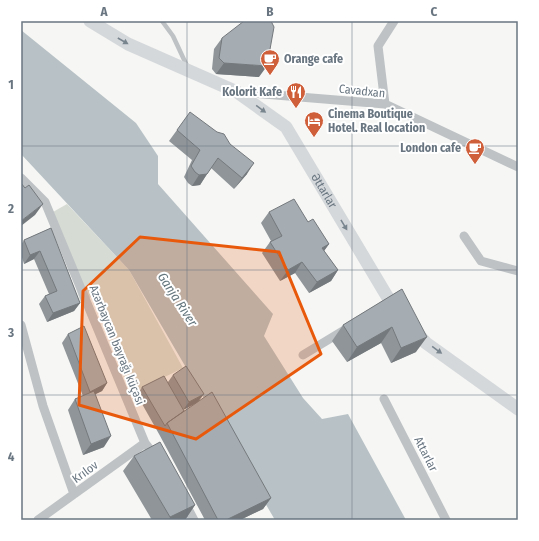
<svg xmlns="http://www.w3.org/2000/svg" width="539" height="541" viewBox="0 0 539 541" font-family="'Fira Sans Condensed',sans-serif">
<rect width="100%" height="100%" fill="#f6f6f4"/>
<path fill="#d6dbd3" d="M67,204L129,270L183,368L130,394L94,295L81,304L53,212Z"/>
<path fill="#b8c2c6" d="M21,30L136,123L158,156V184L273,314L264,336L303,398L322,419L348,414L406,520H275L129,270L21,154Z"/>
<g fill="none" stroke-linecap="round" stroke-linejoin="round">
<path stroke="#bec2c5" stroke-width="4.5" d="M162,21L173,36L187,66"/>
<path stroke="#bec2c5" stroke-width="9" d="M239,92L385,104L518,167
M385,104L378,46L394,21
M21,178L45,202L145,443L156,457
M464,236L481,261L518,271
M21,325L43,406L74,494
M303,355L346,329
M384,399L446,520
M185,503L194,520
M38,520L145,443"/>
<g stroke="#d5d8db" stroke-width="13">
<path id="s1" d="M90,21L128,44L237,92L286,127L397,313"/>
<path d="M412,328L426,343L518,409"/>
</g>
</g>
<path fill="#8f9599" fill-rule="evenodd" d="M222,38L259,77L216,74L212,69L214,49Z
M177,130L247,174L234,189L211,168L200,185L192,186L188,183L184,177L192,160L169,141Z
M269,212L308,222L329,244L324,251L338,270L331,281L309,293L295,273L280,281L262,253L270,242L271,241L261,223Z
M51,228L80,303L74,311L47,322L39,304L45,296L49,294L34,259L24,264L21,254V245L24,240Z
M402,289L416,352L391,363L381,343L347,362L332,341L343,325Z
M68,334L107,383L102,391L95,394L104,447L83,455L68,410L75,399L83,396L62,343Z
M173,375L198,402L271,498L263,509L240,520H205L159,434L137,395L142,387L168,382ZM197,403L184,411L183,410Z
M134,456L195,505L185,520H152L123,471Z"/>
<path fill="#74797d" d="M224,63L267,66L259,77L216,74Z
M254,163L247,174L234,189L242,178Z
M207,174L200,185L192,186L199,175Z
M43,204L35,215L21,226V221Z
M329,244L321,255L322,248Z
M40,251L34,259L24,264L30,255Z
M302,262L295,273L280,281L288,270Z
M338,270L331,281L309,293L317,282Z
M80,303L74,311L47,322L53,313Z
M392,327L381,343L347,362L357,347Z
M427,337L416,352L391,363L401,348Z
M107,383L102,391L84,400L90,392Z
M204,394L198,402L183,410L189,402Z
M111,436L104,447L83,455L91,444Z
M271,498L263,509L240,520H226Z
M195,505L185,520H169L170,517Z"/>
<path fill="#a6adb2" stroke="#74797d" d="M244,21H271L274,27L267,66L224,63L219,58L222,38Z
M190,112L217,132L224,134L230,144L254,163L242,178L218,158L207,174L199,175L195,172L191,166L200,150L177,130Z
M21,183L25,188L29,185L43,204L21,221Z
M294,199L308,222L313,219L329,244L322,248L338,270L317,282L302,262L288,270L270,242L282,236L269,212Z
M51,228L80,303L53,313L45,296L57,291L40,251L30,255L24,240Z
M402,289L427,337L401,348L392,327L357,347L343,325Z
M84,326L107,383L90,392L68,334Z
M186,366L204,394L189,402L173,375Z
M164,376L184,411L167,423L165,426L142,387Z
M94,391L111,436L91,444L75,399Z
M212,392L271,498L226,520H218L167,423Z
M160,442L195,505L170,517L134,456Z"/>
<defs><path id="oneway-solid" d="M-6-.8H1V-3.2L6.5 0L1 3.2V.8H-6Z"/></defs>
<g fill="#79858e">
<use href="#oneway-solid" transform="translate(123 41) rotate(30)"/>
<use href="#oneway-solid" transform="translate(261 109) rotate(36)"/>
<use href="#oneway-solid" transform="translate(344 225) rotate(59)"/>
<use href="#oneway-solid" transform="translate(437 350) rotate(36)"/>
</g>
<path fill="#e8590c" fill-opacity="0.2" stroke="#e8590c" stroke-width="3" stroke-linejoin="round" d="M140,237L279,252L321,354L196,439L79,405L83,291Z"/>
<path fill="none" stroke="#697681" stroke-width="1" stroke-opacity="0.55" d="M187,21V520M352,21V520M21,146H518M21,270H518M21,395H518"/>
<defs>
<g id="cafe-pin" transform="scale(1)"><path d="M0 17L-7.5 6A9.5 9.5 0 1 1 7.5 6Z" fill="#cf5f3b" stroke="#fff"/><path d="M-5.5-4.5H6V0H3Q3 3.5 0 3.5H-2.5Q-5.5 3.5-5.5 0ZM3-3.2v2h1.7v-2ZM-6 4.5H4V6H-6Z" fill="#fff"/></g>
<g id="restaurant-pin" transform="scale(1)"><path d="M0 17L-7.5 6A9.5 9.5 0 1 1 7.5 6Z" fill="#cf5f3b" stroke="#fff"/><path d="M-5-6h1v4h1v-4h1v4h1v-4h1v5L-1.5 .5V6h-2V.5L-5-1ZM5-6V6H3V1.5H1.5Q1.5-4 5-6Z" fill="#fff"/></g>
<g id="hotel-pin" transform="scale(1)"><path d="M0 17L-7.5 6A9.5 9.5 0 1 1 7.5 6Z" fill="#cf5f3b" stroke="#fff"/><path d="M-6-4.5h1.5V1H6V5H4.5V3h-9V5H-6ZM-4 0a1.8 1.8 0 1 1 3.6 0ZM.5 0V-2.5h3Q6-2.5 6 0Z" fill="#fff"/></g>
</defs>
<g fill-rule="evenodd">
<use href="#cafe-pin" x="270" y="59"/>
<use href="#restaurant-pin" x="296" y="92"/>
<use href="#hotel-pin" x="314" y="121"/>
<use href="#cafe-pin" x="475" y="148"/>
</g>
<g text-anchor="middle" stroke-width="4" stroke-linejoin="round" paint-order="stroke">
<g font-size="12" font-weight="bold" fill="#697681" stroke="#fff" text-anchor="start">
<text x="284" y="63">Orange cafe</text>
<text x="282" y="96" text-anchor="end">Kolorit Kafe</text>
<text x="328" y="118">Cinema Boutique<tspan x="328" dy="14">Hotel. Real location</tspan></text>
<text x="461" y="152" text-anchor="end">London cafe</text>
</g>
<g font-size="12" fill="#697681" stroke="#fff">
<text transform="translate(362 91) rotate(6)" y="4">Cavadxan</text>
<text dy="4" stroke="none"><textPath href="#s1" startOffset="298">Əttarlar</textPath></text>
<text transform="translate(117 345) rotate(68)" y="4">Azərbaycan bayrağı küçəsi</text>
<text transform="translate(426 454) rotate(63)" y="4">Attarlar</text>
<text transform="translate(85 472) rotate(-36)" y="4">Krılov</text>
</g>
<g font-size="13" font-style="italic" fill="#65777e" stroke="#fff">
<text transform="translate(178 299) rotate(57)" y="5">Ganja River</text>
</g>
</g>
<rect width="539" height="541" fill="none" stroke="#ffffff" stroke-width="44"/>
<rect x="22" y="22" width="495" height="497" fill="none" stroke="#697681" stroke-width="1.5"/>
<g font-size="13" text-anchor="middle" font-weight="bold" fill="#697681">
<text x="104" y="16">A</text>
<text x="270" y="16">B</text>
<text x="434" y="16">C</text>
<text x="11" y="89">1</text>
<text x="11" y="213">2</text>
<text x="11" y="337">3</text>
<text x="11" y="461">4</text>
</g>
</svg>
